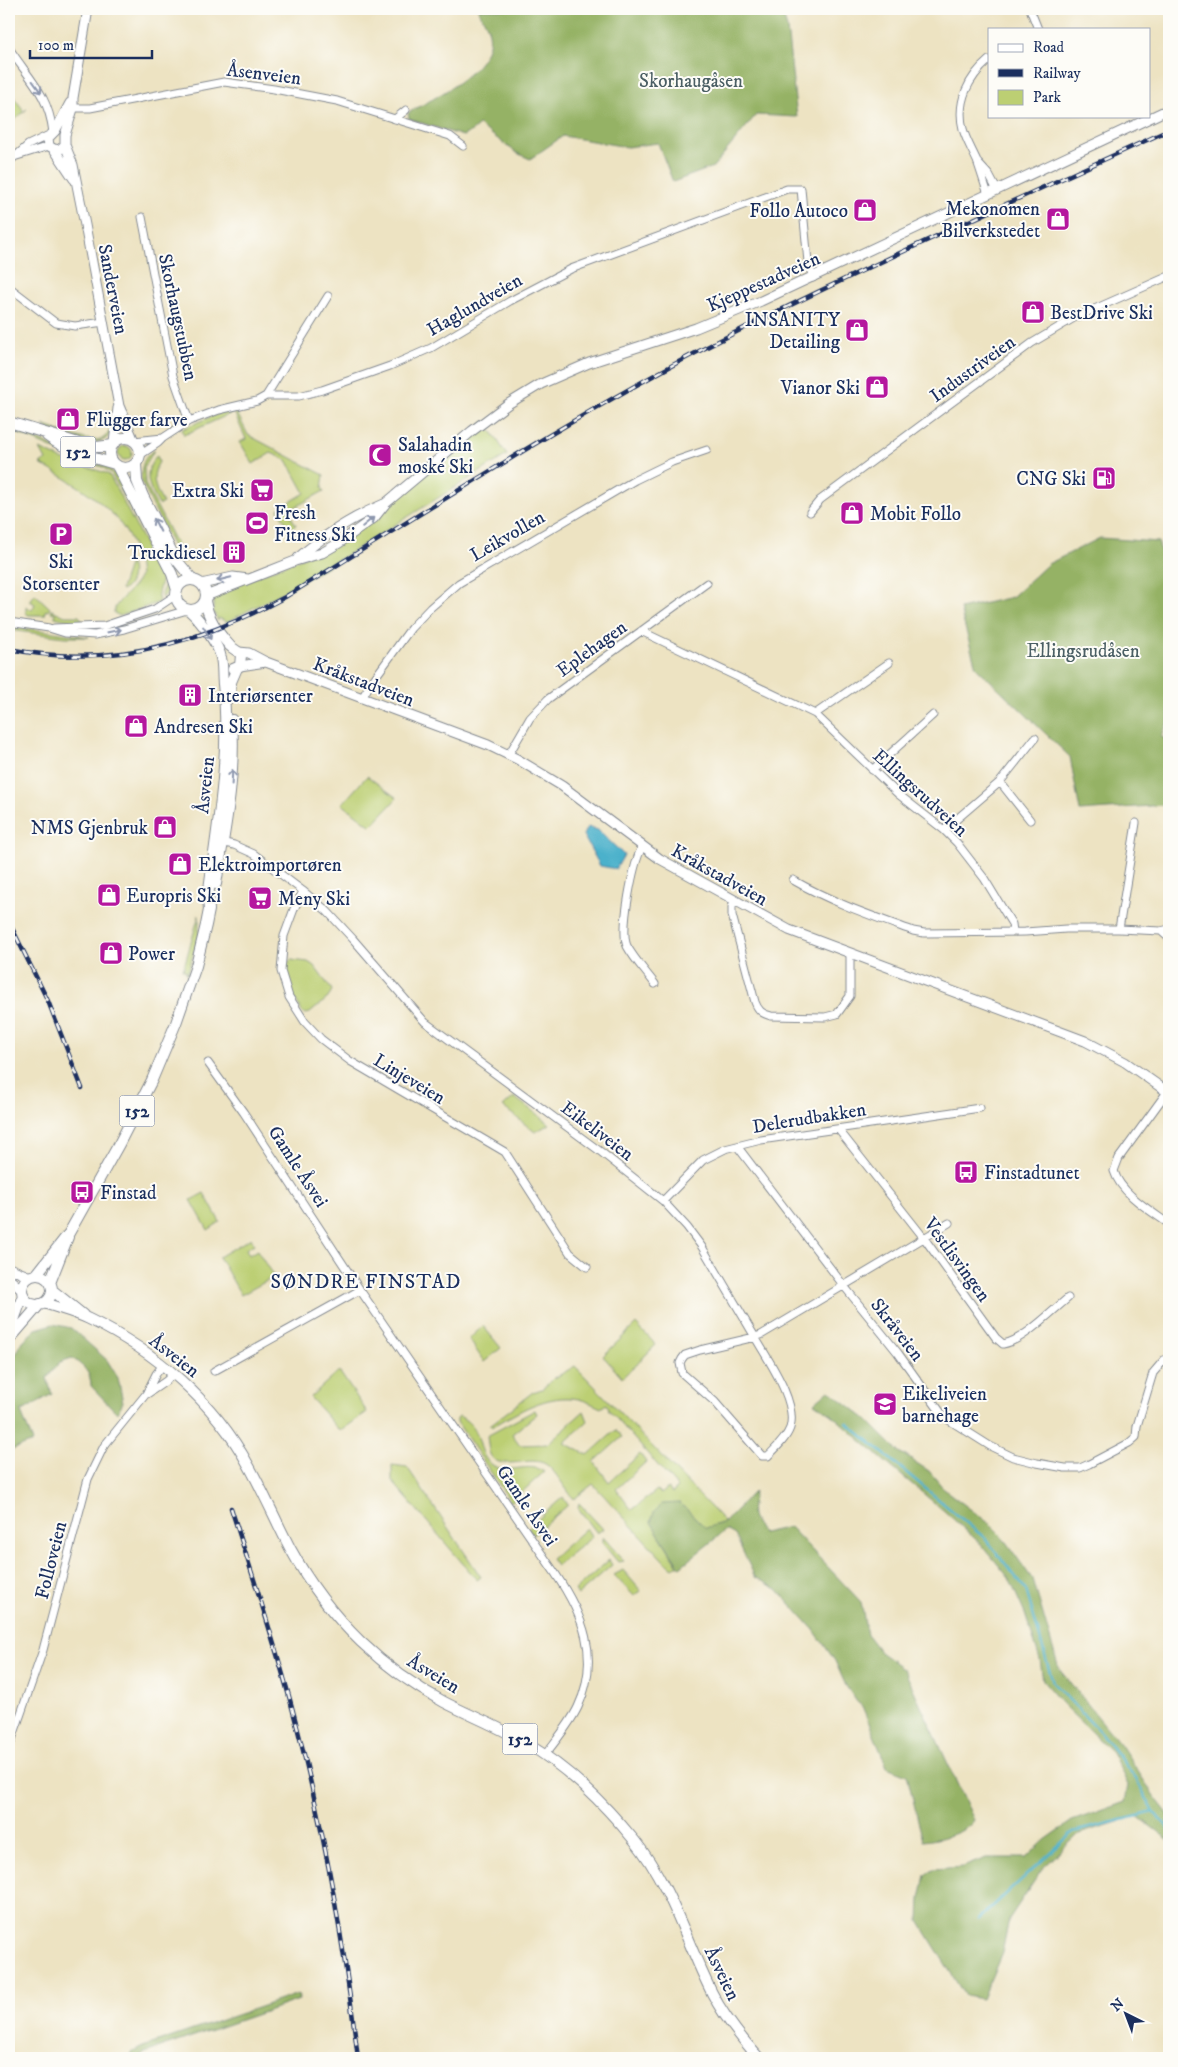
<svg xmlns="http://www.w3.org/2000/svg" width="1178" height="2067" viewBox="0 0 1178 2067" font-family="'IM FELL DW Pica',serif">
<rect width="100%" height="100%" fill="#fdfcf7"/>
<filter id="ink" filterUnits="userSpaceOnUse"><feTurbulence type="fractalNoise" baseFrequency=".02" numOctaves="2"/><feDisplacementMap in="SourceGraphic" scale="10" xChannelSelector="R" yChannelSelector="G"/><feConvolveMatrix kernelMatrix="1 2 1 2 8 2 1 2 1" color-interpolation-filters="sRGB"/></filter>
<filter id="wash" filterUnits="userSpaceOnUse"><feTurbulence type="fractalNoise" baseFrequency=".0096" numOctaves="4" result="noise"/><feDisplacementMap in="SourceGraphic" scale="20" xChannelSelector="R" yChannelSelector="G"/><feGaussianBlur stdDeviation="1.12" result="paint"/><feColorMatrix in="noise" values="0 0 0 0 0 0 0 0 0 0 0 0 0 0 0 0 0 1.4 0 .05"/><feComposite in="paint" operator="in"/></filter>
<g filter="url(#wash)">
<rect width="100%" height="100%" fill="#ede3c2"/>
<path fill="#bccf73" stroke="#6c7f68" d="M9,91L22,108L23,112L27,109L9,125Z
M234,407L248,435L324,475L322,488L324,491L288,511L296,525L289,529L278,509L305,493L287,460L271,453L253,464L240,442L246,439L234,412L184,435L182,429Z
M485,421L507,455L353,551L296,585L227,622L219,618L218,621L213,611L214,593L339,543Z
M43,425C56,429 89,444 102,439C107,437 108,431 112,428C106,456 66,435 48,429Z
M17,430L67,453L108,467L119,478L167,573L164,572L111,473L102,467L72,457L17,433Z
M118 453a7 7 0 1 1 14 0a7 7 0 1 1-14 0Z
M40,449L61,459L106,473L110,476L161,575C163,585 155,592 159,601L157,603L120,616L114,613C113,603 134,590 140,576C136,517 85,489 40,464L46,460Z
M154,450L144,468L145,484L185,561L183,563L177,555L142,483C140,470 142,458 154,450Z
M157,455L159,462C150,477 155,489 163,503L159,505C149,486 141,475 157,455Z
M130,562C133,573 133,584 122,591L121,589Z
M168,577L170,589L162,599L161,594Z
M35,594L50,608L49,611L46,610L45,615H28L26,613V606L32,610L35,604L30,601Z
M52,610L65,616H79L83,622L82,624L55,617V613L51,612Z
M9,626L89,637H65L9,630Z
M367,776L397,798L371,826L342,804Z
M199,915V935L187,975L186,971L183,970Z
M291,960L308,962L314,966L332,990L328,998L310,1013L306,1014L302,1012L290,989L284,964Z
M514,1097L550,1124L535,1132L503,1107Z
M204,1193L220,1222L208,1230L191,1200Z
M251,1238L254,1244L246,1249L249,1255L257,1250L274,1277L241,1295L219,1257Z
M636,1324L656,1345L622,1378L603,1356Z
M483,1326L501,1348L484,1362L469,1339Z
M575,1366L725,1522L706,1528L680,1503L651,1522L678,1565L673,1568L664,1561L593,1484L574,1499C566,1490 556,1472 547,1465C531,1453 497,1475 489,1452C488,1447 488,1441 487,1436L535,1410L537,1414L512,1434L520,1445L547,1444L584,1411L588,1421L564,1443L588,1455L616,1430L622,1437L594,1462L609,1482L640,1454L646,1462L616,1489L632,1510L657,1490L661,1494L668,1488L672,1493L678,1488L608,1409L609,1408L606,1404L601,1408C594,1405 587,1401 579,1399C547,1393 518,1412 492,1427L490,1425L533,1392L542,1389L553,1379Z
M339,1371L367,1412L342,1430L337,1428L310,1397Z
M459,1416C486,1430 475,1452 491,1464C508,1477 528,1460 544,1472L511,1502L457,1422V1418Z
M392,1465L407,1467L481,1577L477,1580L392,1481Z
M563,1497L568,1505L533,1535L528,1528Z
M579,1503L603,1529L597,1533L578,1508Z
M586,1528L592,1537L556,1566L551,1559Z
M603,1537L624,1561L618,1562L603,1544Z
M609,1560L612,1565L578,1595L575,1590Z
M623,1570L641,1591L634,1596L614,1575Z"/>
<path fill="#95b265" stroke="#587062" d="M478,9H781L787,28L797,117L756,115L713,167L673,182L658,143L627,147L563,136L530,159L517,153L479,125L472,131L463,136L409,119L408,113C432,99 496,69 489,33C488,25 481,16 478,9Z
M1100,538L1158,542L1169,573V720L1161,737L1169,739V802L1164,805L1080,811L1070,757L976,667L960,609L1012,597L1048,564Z
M53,1324L71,1328L107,1360L118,1378L123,1402L117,1413L91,1386C91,1372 83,1366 72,1358L60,1362L47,1378L52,1394L21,1412L33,1442L9,1451V1367L23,1341L36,1329Z
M829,1390L866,1419L898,1451L929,1471L945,1490L990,1524L1006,1542L1033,1580L1059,1669L1121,1745L1154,1796L1169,1815V1840L1137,1816L1079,1834L1043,1868L1009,1919L1002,1953L982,1999L965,1996L919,1921L920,1898L925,1875L933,1869L963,1867L986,1858H1026L1045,1840L1072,1821L1125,1802L1128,1785L1112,1752L1063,1705L1043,1681L1040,1660L1025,1614L1009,1578L982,1545L943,1510L883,1460L831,1414L814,1403Z
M754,1491C751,1510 748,1518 763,1533L790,1527L861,1602L867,1635L880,1652L904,1669L974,1820C967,1833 937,1840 923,1841L907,1775L887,1767L862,1706L857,1702L846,1686L835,1661L814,1630L777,1589L755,1577L735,1535L726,1530L680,1567L651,1522L654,1512L662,1504L680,1503L706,1528L725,1522Z
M298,1994L300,1997L299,2000L145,2053L137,2058H131L130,2056L133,2052L143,2047Z"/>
<path fill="#4cb1cb" stroke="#347094" d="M587,827L598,830L624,855L616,869L600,866L583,835Z"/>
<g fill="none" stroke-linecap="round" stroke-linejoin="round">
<path stroke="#4cb1cb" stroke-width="2.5" d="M847,1423L986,1539L1026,1590L1053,1683L1100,1732L1136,1779L1154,1812L1169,1830
M979,1919L1073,1832L1154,1812"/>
</g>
</g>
<g filter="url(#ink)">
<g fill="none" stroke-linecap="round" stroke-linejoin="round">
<g stroke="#848990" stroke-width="9">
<path id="street" d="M1030,9L1038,29
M9,48C29,79 48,93 53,132
M69,108H90L224,82L274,89L337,101L450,136L463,146
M395,119L406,110
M17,156L49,146
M9,162L28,145L49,135
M978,163L989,175L997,190
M988,194C984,183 981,172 977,161C972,150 966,140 963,129C956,101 969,77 989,60
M142,217L173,376L189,421
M9,287L56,323L75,326L104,322
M266,396L328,296
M134,441L163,438
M140,455L158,443L163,438L189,421L219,410L257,401L266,396H299L322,390L390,366L431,348L510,301L571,269L787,189H801L808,262L813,278
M810,512L820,500L1032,343L1074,318L1169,276
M9,622L49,628L65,633L95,635L124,629L187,610
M54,628L104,626L155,609L176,595
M641,631L815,714L898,794L944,830L957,843L984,878L1012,924L1013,932
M362,698L371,683L411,628L430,608L459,583L635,480L672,462L707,450
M815,714L889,663
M509,754L530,718L548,699L707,583
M872,770L933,715
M1000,782L1030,820
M944,830L1000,782L1035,738
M220,842L234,845L254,854L303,891L327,911L353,939L425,1022L601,1152L663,1201L687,1227L702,1247L755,1337L761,1335L949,1223
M642,847C633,864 620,929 627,946C634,959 646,972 655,984
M793,880C831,902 872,916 913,931L924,933L1025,932L1066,929H1119L1161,931L1169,929
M303,891L294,909L284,936L281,971L289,997L305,1022L321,1039L350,1061L505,1152L570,1253L587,1267
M735,901L732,907V915L755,1002C758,1010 762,1014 771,1016L825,1017L837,1014L850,996V955
M1119,929L1136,823
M1161,931L1169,938
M208,1063L244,1113L360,1290L555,1573C583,1615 601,1657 578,1707C570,1724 556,1740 545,1755
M1167,1092L1119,1158L1114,1171C1121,1194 1151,1211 1169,1224
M838,1129L924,1238L996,1338L1003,1344C1023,1341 1052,1311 1068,1298
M737,1146L844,1286L898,1353L944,1417L990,1446L1013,1457L1037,1463L1065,1468H1080L1089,1464L1129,1443L1136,1437L1137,1426L1153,1373L1164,1360
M663,1201L703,1160L725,1149L761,1140L980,1108
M755,1337C768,1360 798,1402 790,1428C786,1439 776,1448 768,1456H762L715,1402L682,1373L680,1363L682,1359L685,1355L700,1350Z
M214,1371L360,1290
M147,1394L166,1381L173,1374
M9,1748L43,1650L88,1479L104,1446L146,1394L156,1374L163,1365"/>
</g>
<g stroke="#848990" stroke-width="11">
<path id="secondary" d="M88,9L73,98V109L65,135V145L73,165L85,225L119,406L134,441
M65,145L59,150L54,149L49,146L48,138L55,131L70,103
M54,149L74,179
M114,443L118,408
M298,558C323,536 353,517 384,504
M201,584L233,577L248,579
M206,596L295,561L322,553L339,543L374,518L386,503L472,431L508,404L541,384L589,363L696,328L761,301L1169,109
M239,652L249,653L266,662L488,745L517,759L562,786L660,859L789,930L1085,1041L1125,1062L1169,1093
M240,666L266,662
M9,1268L30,1277
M9,1279L22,1290"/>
</g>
<g stroke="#848990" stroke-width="12">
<path id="primary" d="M9,422L85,445L97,447L113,445
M47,436C67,451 91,457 115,464
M110 453a15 15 0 1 1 30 0a15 15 0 1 1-30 0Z
M136,463L137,481L143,496L175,558L193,580
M117,466L172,574L177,590
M176 595a15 15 0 1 1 30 0a15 15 0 1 1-30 0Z
M205,601C208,618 218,633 230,646C234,650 238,650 241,655L240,666L233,669
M230,698L231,682L237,668
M216,884C225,828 236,777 232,720
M36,1275L69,1233L119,1144L152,1080L176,1023L196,966L206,925L209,910L208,897C217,827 231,755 223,684C222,676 223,666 221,658C219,645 200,620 190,611
M22 1290a15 15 0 1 1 30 0a15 15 0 1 1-30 0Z
M50,1283L68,1237
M52,1290L83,1315
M44,1303C58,1308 75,1312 89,1319C155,1351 214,1401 249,1466C264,1493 276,1521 290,1548C309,1583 333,1615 361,1642C386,1666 414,1686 444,1702C471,1716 500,1727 526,1743C569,1769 602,1801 634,1840C671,1885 686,1942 712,1993C724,2017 741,2038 759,2058
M9,1334L23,1295
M9,1340L40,1304"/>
</g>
<use href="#street" stroke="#fff" stroke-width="7"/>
<use href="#secondary" stroke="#fff" stroke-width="9"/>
<use href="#primary" stroke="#fff" stroke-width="10"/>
<g stroke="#1b2f5e" stroke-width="4.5">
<path id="rail" d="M9,649C107,669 199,644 285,597C424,513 561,423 705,348C857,270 1014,201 1169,130
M9,922L48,1001L82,1088
M231,1508C253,1577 276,1645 294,1715C324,1828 344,1943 358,2058"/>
</g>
<use href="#rail" stroke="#fdfcf7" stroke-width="2.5" stroke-dasharray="8" stroke-linecap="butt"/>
</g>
<defs><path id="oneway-shaft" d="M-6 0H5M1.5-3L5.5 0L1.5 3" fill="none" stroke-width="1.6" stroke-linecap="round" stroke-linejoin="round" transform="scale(1.25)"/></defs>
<g stroke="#8d97ae">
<use href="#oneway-shaft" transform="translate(37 87) rotate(54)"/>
<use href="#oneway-shaft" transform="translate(368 522) rotate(-39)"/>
<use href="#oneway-shaft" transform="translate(157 525) rotate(-117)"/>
<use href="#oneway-shaft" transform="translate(224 579) rotate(167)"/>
<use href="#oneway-shaft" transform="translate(114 631) rotate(-12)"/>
<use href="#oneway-shaft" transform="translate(207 633) rotate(59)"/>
<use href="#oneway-shaft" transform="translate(232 777) rotate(-87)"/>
</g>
</g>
<defs>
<g id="shop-square" transform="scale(1.25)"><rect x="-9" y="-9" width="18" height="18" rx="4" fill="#b5179e" stroke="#fdfcf7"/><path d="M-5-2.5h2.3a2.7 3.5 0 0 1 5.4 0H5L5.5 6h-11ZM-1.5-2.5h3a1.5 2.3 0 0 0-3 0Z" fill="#fff"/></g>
<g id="mosque-square" transform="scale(1.25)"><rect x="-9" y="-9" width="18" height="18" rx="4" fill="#b5179e" stroke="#fdfcf7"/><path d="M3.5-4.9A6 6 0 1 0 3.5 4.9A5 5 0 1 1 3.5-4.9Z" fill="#fff"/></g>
<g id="fuel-square" transform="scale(1.25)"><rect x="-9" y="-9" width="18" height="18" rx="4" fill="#b5179e" stroke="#fdfcf7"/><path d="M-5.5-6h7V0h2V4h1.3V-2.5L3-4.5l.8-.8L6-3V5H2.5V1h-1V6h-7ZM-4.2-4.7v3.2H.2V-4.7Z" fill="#fff"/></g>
<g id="supermarket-square" transform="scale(1.25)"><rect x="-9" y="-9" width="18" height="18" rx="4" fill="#b5179e" stroke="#fdfcf7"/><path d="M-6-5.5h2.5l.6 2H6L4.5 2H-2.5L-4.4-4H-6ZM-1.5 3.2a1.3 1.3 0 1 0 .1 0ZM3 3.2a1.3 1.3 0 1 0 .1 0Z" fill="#fff"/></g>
<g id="stadium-square" transform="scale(1.25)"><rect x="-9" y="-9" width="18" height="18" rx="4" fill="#b5179e" stroke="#fdfcf7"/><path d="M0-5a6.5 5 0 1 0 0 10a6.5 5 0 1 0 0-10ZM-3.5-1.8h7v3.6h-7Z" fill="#fff"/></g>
<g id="parking-square" transform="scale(1.25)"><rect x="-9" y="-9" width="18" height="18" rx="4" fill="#b5179e" stroke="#fdfcf7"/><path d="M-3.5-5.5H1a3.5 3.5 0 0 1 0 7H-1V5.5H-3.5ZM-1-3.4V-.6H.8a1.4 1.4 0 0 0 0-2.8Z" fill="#fff"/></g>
<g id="building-square" transform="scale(1.25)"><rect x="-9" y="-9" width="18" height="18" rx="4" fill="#b5179e" stroke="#fdfcf7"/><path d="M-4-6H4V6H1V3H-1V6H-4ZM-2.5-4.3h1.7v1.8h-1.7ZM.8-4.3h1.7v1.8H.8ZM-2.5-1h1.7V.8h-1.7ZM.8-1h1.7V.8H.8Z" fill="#fff"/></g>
<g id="bus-square" transform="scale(1.25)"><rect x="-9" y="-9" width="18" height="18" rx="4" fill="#b5179e" stroke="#fdfcf7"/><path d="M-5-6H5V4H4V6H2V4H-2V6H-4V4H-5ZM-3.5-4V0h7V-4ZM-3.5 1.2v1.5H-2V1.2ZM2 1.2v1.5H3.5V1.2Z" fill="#fff"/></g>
<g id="school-square" transform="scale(1.25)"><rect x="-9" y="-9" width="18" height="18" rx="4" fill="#b5179e" stroke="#fdfcf7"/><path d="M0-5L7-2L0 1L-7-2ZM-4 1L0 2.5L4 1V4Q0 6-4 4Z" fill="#fff"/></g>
</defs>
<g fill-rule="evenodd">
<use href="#shop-square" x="865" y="210"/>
<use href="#shop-square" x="1058" y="219"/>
<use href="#shop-square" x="1033" y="312"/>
<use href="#shop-square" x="857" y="330"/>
<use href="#shop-square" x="877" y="387"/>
<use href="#shop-square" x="68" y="419"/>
<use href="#mosque-square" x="380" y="455"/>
<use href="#fuel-square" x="1104" y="478"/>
<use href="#supermarket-square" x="262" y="490"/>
<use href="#shop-square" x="852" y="513"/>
<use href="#stadium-square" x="257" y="523"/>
<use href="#parking-square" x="61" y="534"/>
<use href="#building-square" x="234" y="552"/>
<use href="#building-square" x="190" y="695"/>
<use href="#shop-square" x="136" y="726"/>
<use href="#shop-square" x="165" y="827"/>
<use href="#shop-square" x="180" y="864"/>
<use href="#shop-square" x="109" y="895"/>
<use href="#supermarket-square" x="260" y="898"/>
<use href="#shop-square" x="111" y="953"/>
<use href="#bus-square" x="966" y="1172"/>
<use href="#bus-square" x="82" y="1192"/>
<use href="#school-square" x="885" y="1404"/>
</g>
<g text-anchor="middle" stroke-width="4" stroke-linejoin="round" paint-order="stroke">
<g fill="#fdfcf7" stroke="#5f6c8c" stroke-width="1">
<rect x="60.5" y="436.5" width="35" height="31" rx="4"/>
<rect x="119.5" y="1095.5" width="35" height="31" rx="4"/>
<rect x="502.5" y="1723.5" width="35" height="31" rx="4"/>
</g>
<g font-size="18" font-weight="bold" fill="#1b2f5e">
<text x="78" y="458">152</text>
<text x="137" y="1117">152</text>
<text x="520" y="1745">152</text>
</g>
<g font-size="19" fill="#1b2f5e" stroke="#fdfcf7">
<text transform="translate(264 73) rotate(7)" y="7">Åsenveien</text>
<text transform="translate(763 281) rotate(-24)" y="7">Kjeppestadveien</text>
<text transform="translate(114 289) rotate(79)" y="7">Sanderveien</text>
<text transform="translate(474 304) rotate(-30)" y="7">Haglundveien</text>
<text transform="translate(179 317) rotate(78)" y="7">Skorhaugstubben</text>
<text transform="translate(972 368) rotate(-36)" y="7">Industriveien</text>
<text transform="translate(507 535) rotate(-30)" y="7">Leikvollen</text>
<text transform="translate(591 648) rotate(-36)" y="7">Eplehagen</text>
<text transform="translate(364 681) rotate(21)" y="7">Kråkstadveien</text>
<text transform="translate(204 785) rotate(-84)" y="7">Åsveien</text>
<text transform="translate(921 792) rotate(42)" y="7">Ellingsrudveien</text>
<text transform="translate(720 874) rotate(29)" y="7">Kråkstadveien</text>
<text transform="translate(410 1078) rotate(31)" y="7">Linjeveien</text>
<text transform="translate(809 1117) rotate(-9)" y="7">Delerudbakken</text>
<text transform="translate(598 1130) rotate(37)" y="7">Eikeliveien</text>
<text transform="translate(299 1166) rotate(57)" y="7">Gamle Åsvei</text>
<text transform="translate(958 1259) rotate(54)" y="7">Vestlisvingen</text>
<text transform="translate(898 1329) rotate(52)" y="7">Skråveien</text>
<text transform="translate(175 1355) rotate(38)" y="7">Åsveien</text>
<text transform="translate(528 1505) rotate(56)" y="7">Gamle Åsvei</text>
<text transform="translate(50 1560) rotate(-76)" y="7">Folloveien</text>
<text transform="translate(434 1673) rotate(31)" y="7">Åsveien</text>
<text transform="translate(723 1973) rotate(64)" y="7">Åsveien</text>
</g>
<g font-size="19" fill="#4b5f64" stroke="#fdfcf7">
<text x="691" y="87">Skorhaugåsen</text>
<text x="1083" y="657">Ellingsrudåsen</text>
</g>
<g font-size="19" fill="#1b2f5e" stroke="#fdfcf7" text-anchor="start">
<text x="1040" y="215" text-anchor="end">Mekonomen<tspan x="1040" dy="22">Bilverkstedet</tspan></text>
<text x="848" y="217" text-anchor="end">Follo Autoco</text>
<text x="1050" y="319">BestDrive Ski</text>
<text x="840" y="326" text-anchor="end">INSANITY<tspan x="840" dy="22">Detailing</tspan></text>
<text x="860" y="394" text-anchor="end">Vianor Ski</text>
<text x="86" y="426">Flügger farve</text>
<text x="398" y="451">Salahadin<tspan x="398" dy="22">moské Ski</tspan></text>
<text x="1086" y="485" text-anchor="end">CNG Ski</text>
<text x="244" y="497" text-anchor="end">Extra Ski</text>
<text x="274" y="519">Fresh<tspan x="274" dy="22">Fitness Ski</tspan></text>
<text x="870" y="520">Mobit Follo</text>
<text x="216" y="559" text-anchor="end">Truckdiesel</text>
<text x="61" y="568" text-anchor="middle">Ski<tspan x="61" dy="22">Storsenter</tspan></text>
<text x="208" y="702">Interiørsenter</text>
<text x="154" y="733">Andresen Ski</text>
<text x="148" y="834" text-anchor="end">NMS Gjenbruk</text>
<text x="198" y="871">Elektroimportøren</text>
<text x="126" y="902">Europris Ski</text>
<text x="278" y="905">Meny Ski</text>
<text x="128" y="960">Power</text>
<text x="984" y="1179">Finstadtunet</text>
<text x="100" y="1199">Finstad</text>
<text x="902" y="1400">Eikeliveien<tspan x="902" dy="22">barnehage</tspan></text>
</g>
<g font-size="20" letter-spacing="1" fill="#1b2f5e" stroke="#fdfcf7">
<text x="366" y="1288">SØNDRE FINSTAD</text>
</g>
</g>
<rect width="1178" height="2067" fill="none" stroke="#fdfcf7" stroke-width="30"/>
<rect x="988" y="28" width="162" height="90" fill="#fdfcf7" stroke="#a3aaba"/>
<rect x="998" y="44" width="25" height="8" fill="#ffffff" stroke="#a3aaba"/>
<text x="1033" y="52" font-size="15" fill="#1b2f5e">Road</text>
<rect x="998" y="69" width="25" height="8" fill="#1b2f5e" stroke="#a3aaba"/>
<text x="1033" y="78" font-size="15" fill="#1b2f5e">Railway</text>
<rect x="998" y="90" width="25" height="15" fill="#bccf73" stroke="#a3aaba"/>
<text x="1033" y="102" font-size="15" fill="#1b2f5e">Park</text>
<g transform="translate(1126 2014) rotate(318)" stroke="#fdfcf7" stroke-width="4" paint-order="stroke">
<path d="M0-4L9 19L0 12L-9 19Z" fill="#1b2f5e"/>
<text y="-8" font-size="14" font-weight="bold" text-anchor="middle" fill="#1b2f5e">N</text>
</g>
<path d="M30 50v8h122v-8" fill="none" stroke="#1b2f5e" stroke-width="2.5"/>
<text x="38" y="50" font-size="15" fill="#1b2f5e" stroke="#fdfcf7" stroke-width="4" paint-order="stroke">100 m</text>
</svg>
